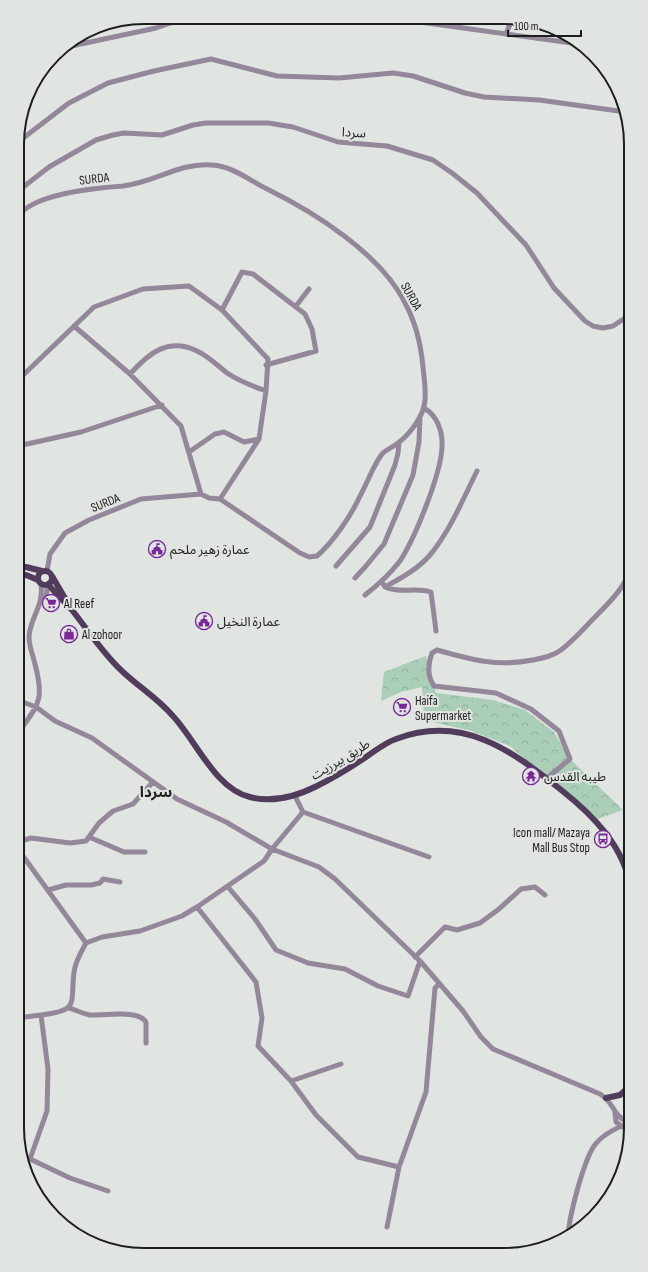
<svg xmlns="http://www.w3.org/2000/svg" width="648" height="1272" viewBox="0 0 648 1272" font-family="'Sofia Sans Condensed','Noto Sans Arabic',sans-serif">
<defs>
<pattern id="forest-crowns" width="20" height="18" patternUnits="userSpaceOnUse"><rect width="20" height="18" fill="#aaceb8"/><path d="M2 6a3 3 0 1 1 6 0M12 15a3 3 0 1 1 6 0" fill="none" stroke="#92b09e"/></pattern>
</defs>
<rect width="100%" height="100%" fill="#e0e5e2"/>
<path fill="url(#forest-crowns)" d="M426,656L436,693L493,700L525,710L554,732L570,759L623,810L595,820L510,746L472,731L424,720L422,687L401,692L381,701L384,672Z"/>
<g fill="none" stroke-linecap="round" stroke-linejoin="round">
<path stroke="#938799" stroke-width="5" d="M407,19L427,23L579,44
M506,34L512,19
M62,48L156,28L188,17
M18,142L69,103L108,83L154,71L211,59L277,76L339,78L393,73L413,76L465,93L484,97L539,100L626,112
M18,191L49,167L96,140L113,135L124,133L162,135L193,125L206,123H268L293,127L338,142L387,146L433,160L452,173L477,193L526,245L554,288L585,321L593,326L603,328L613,326L631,314
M18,216C35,193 96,188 123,186C154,183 180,162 212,165C232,166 249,180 267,189C314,212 381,254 405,303C416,323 421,345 423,367C424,378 426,389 425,400C424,416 410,434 398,443C393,447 387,449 383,453C374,463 367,484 360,496C351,516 333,542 317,556L309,557L300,553L220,499L209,498L201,494L141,499L89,520L65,533L50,554L47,571
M296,306L309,289
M222,310L242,272L253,274L305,314L312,329L316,351L266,365
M74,326L130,374L181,426L201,494
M130,374C149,353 168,337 197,351C208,356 217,365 227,373C239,381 252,386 266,391
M18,380L94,307L143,289L189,286L222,310L268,359L266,391L259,439L220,499
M18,446L81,432L162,405
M189,452L215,434L224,432L244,442L259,439
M336,566L370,527L395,465L398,453L399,443
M355,578L366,566L384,544L413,475L419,442L420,416
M382,582L385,587C401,578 418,569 430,555C450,531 463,499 477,471
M385,587C399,594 416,587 431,592L436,631
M365,595C378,585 390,574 400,561C415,538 441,474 442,447C443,432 437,415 424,408
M46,597H59
M41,600L46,597L48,584
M17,700L36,707L55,721L92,738L177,799L226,822L272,849L319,867L335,879L420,961L463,1011L481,1037L493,1049L600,1094C616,1104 612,1117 631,1123
M17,735C38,704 45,702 35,664C33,656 29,646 29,637C30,617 44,607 41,584
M547,778L570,759L559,731L531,709L496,693L434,686C427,676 428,664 432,653L437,650C473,660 496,667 533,660C543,658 553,656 561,650C574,640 585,627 596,616C610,602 626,586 631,567
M303,812L429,857
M89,837L124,852H145
M228,887L255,919L276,950L308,963L345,969L378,986L408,996L420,961
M48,890L66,885H91L100,883L103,879L120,882
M197,907L256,982L262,1018L258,1046L291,1081L316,1115L358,1157L399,1167
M86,943L23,856L19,849L21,841L31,838L70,843L86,841L99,823L113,811L133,804L153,782
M415,957L445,927L457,930L480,923L499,909L521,889L535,887L545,895
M69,1008C76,1010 83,1014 90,1015C105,1016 138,1009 146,1022V1043
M17,1018L41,1015
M291,1081L341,1064
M615,1113L616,1122L623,1127
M30,1159L70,1178L108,1191
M23,1164L30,1159L47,1111L48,1069L41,1015C80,1010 70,1005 74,972C75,962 81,952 86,943L102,937L140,931L182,916L197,907L264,861L272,849L303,812L295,796
M387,1227L399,1167L426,1092L435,988L439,984
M568,1237C569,1216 583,1163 594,1146C602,1135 618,1127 630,1123"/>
<path stroke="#513c5b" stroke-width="6" d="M18,568L26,567L42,571
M38 578a7 7 0 1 1 14 0a7 7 0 1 1-14 0Z
M18,575H26L38,580
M52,576L66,600
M48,584C55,593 64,601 72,610C88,630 103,654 123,672C139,687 157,698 172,715C196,740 215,789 250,797C272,803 297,796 317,786C333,778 348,769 363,759C374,752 384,743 396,739C462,714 511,750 560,789C593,815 625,847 631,890
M606,1098L620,1095L631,1085
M628,1130L631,1131"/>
</g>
<defs>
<g id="civic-ring" transform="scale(0.9)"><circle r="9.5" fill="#e0e5e2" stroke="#7a2898" stroke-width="1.5"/><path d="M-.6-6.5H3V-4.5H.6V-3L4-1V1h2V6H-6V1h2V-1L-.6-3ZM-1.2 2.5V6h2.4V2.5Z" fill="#7a2898"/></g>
<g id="supermarket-ring" transform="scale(0.9)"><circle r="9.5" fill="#e0e5e2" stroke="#7a2898" stroke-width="1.5"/><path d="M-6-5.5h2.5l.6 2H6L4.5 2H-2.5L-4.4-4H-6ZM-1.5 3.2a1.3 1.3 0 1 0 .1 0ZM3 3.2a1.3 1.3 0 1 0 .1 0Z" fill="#7a2898"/></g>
<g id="shop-ring" transform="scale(0.9)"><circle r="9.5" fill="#e0e5e2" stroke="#7a2898" stroke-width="1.5"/><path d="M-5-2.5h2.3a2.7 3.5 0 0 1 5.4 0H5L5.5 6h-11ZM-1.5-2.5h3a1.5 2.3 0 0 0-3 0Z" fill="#7a2898"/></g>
<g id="temple-ring" transform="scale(0.9)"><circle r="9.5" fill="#e0e5e2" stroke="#7a2898" stroke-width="1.5"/><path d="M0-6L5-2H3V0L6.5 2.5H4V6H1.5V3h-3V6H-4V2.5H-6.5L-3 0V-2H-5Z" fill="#7a2898"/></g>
<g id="bus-ring" transform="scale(0.9)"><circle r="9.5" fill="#e0e5e2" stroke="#7a2898" stroke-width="1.5"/><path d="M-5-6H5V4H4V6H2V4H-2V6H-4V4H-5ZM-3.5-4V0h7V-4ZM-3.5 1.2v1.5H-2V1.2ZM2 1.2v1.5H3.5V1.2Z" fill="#7a2898"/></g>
</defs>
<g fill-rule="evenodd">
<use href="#civic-ring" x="157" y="549"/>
<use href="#supermarket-ring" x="51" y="603"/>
<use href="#civic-ring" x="204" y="621"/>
<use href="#shop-ring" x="69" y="634"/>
<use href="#supermarket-ring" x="402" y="707"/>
<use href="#temple-ring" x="531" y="776"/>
<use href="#bus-ring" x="603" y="839"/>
</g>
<g text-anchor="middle" stroke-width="4" stroke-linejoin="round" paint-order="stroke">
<g font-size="13" fill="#1c1d1c" stroke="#e0e5e2">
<text transform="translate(354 132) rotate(4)" y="5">سردا</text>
<text transform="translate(94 178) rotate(-7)" y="5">SURDA</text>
<text transform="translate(412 296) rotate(61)" y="5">SURDA</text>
<text transform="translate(105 502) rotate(-22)" y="5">SURDA</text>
<text transform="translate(340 759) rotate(-31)" y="5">طريق بيرزيت</text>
</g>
<g font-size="13" fill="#1c1d1c" stroke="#e0e5e2" text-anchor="start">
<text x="170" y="554">عمارة زهير ملحم</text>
<text x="64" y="608">Al Reef</text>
<text x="217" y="626">عمارة النخيل</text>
<text x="82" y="639">Al zohoor</text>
<text x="415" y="705">Haifa<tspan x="415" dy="15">Supermarket</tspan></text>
<text x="544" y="781">طيبه القدس</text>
<text x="590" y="837" text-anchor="end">Icon mall/ Mazaya<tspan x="590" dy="15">Mall Bus Stop</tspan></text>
</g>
<g font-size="15" font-weight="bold" fill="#1c1d1c" stroke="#e0e5e2">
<text x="156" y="797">سردا</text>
</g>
</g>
<path d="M0 0H648V1272H0ZM144 24H504A120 120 0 0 1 624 144V1128A120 120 0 0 1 504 1248H144A120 120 0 0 1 24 1128V144A120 120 0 0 1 144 24Z" fill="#e0e5e2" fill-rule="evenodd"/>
<path fill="none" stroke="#1c1d1c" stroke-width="2" d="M144 24H504A120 120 0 0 1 624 144V1128A120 120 0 0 1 504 1248H144A120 120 0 0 1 24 1128V144A120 120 0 0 1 144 24Z"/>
<path d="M508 30v6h73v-6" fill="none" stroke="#1c1d1c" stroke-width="2"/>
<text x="514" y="30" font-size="12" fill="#1c1d1c" stroke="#e0e5e2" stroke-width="3" paint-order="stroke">100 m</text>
</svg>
